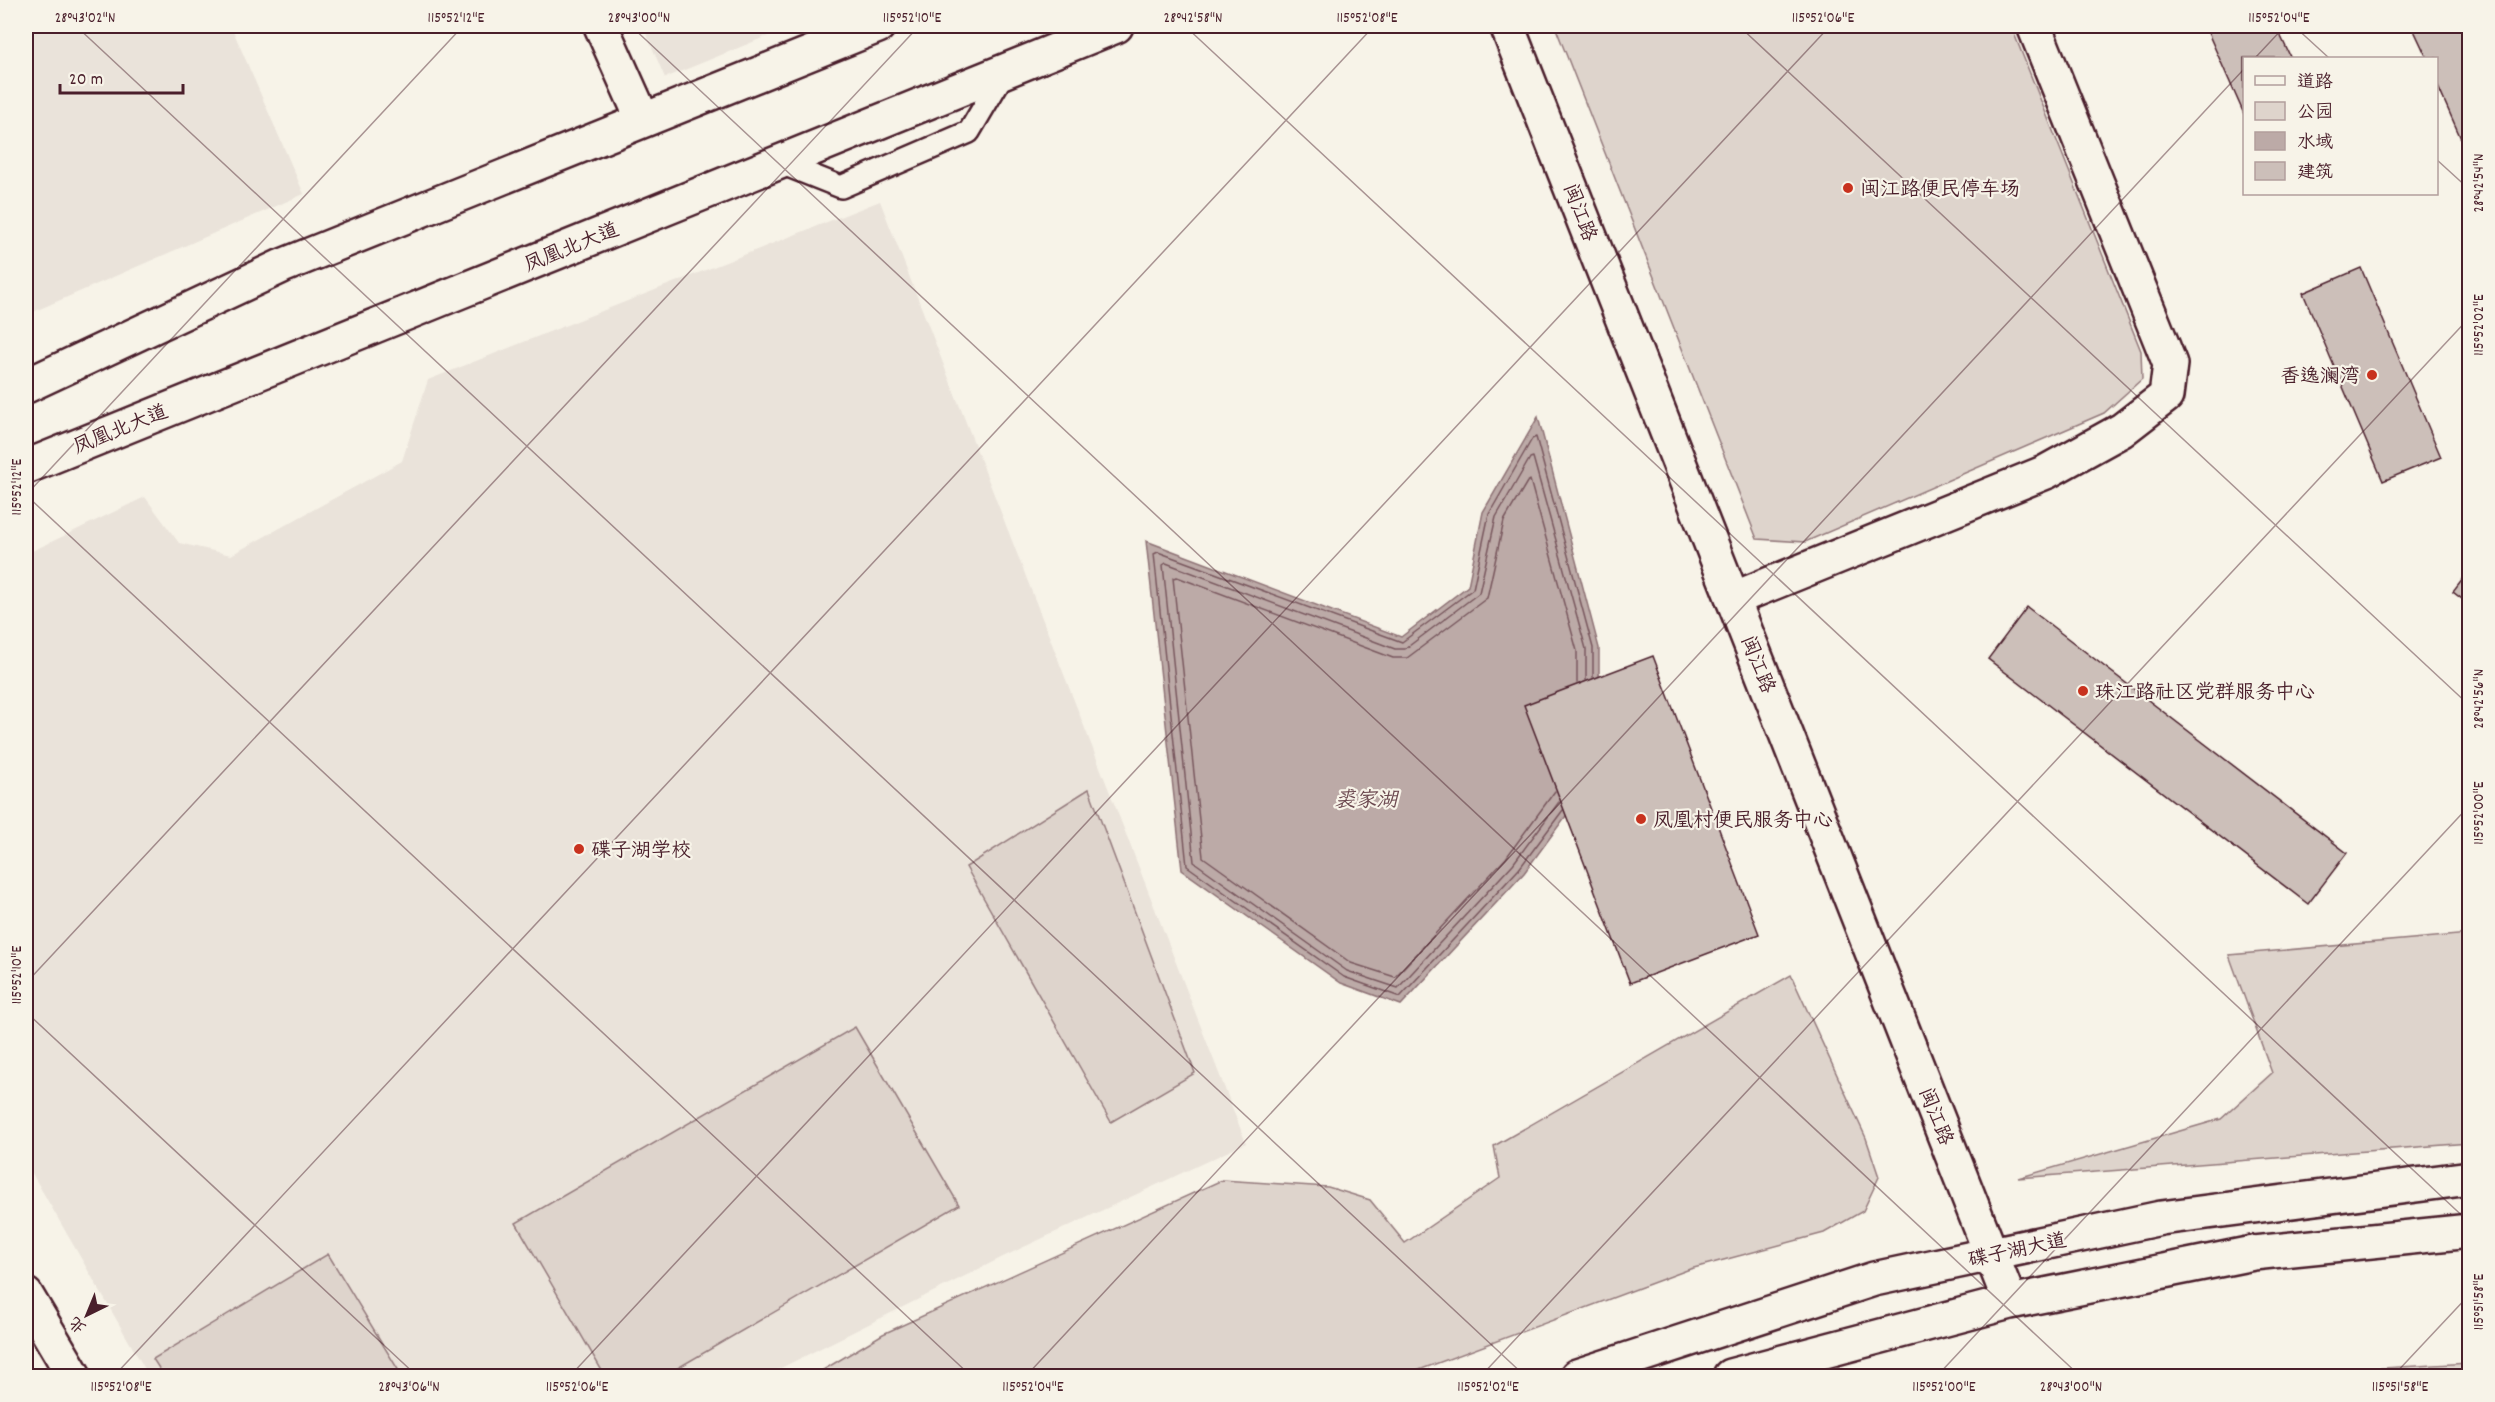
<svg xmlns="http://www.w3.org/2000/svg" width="2495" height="1402" viewBox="0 0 2495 1402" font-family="Dekko,'LXGW WenKai TC',sans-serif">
<rect width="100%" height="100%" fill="#f7f3e8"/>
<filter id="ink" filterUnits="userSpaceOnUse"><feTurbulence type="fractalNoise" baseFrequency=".0167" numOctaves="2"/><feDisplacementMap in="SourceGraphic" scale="12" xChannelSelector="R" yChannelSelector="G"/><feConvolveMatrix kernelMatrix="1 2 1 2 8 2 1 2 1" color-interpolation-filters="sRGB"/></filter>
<g filter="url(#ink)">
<path fill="#eae3da" d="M26,26H231L304,194L26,315Z
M643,26H792L665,78Z
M880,201L1246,1143L1005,1256L765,1376H149L26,1163V554L145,497L179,543L231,555L402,461L428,380Z"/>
<path fill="#ded4cc" stroke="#947a7c" stroke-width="1.5" d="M1555,26H2011L2141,351L2142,379L2104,413L1805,542L1757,539Z
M1089,789L1195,1073L1111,1122L966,867Z
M2469,934V1143L2018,1178L2221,1119L2272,1073L2229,955Z
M1791,975L1866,1138L1879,1177L1863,1211L1824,1233L1690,1269L1403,1376H813L883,1334L1222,1180L1328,1187L1370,1200L1405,1243L1500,1178L1494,1146Z
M855,1027L959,1205L664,1376H605L516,1223Z
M328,1254L402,1376H164L153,1359Z
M2469,1363V1376H2246Z"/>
<path fill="#bcaaa7" stroke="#8e7275" stroke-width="1.5" d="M1538,417L1599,648V735L1574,805L1524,873L1401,1005L1341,983L1182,870L1146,541L1401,637L1468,586L1483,512Z"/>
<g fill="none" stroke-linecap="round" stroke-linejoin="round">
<path stroke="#78575d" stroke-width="1.5" d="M1555,791L1506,858L1395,977L1351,963L1203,857L1173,578L1177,577L1393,658H1407L1487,598L1504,521L1527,482L1530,480L1577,651V683
M1559,802L1513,864L1398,988L1347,971L1194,862L1163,565L1166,563L1395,649H1405L1479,593L1496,517L1530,458L1533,457L1586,649V680
M1563,810L1519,869L1400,997L1344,977L1187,866L1154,554L1158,552L1402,642L1473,589L1489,514L1532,439L1536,437L1593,648V677"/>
</g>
<path fill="#ccbfb9" stroke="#4a1f2b" stroke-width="1.5" d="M2205,26H2276L2291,58H2244V114Z
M2412,26H2470V159L2436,82V58H2427Z
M2361,268L2441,457L2383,481L2303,293Z
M2470,570V605L2453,592Z
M2027,607L2347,853L2308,904L1988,659Z
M1653,656L1759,934L1630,983L1524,705Z"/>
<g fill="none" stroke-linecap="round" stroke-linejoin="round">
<g stroke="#4a1f2b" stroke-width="26">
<path id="lane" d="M778,162L841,187L969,132L1005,71"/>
</g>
<g stroke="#4a1f2b" stroke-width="38">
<path id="street" d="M601,26L643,120
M1733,599L2046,472L2122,430L2166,396L2170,364L2034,26"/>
</g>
<g stroke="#4a1f2b" stroke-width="38">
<path id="secondary" d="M1507,26L2010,1302
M26,386L282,266L878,26
M26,467L1116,26
M26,1295L74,1376
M1577,1376L1874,1279L2161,1218L2470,1178
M1730,1376L2010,1302L2253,1253L2470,1231"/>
</g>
<use href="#lane" stroke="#f7f3e8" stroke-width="21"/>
<use href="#street" stroke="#f7f3e8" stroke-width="33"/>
<use href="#secondary" stroke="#f7f3e8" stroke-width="33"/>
</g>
</g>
<path fill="none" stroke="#4a1f2b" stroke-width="1.5" stroke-opacity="0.45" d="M76,26L1525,1376M631,26L2080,1376M1185,26L2470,1223M1739,26L2470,706M2294,26L2329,58M2255,58L2285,26M2436,159L2470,190M26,495L463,26M26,495L971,1376M26,983L919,26M26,1012L417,1376M114,1376L1374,26M570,1376L1830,26M1026,1376L2244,69M1481,1376L2470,317M1937,1376L2470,805M2393,1376L2470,1294"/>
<g fill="#c8321e" stroke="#f7f3e8" stroke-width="2">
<circle cx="1848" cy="188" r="6"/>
<circle cx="2372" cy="375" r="6"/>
<circle cx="2083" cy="691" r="6"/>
<circle cx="1641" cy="819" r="6"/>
<circle cx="579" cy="849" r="6"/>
</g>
<g text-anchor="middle" stroke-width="4.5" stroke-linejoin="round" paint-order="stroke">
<g font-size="20" fill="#4a1f2b" stroke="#f7f3e8" text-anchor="start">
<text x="1860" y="195">闽江路便民停车场</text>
<text x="2360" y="382" text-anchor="end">香逸澜湾</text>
<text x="2095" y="698">珠江路社区党群服务中心</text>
<text x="1653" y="826">凤凰村便民服务中心</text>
<text x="591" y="856">碟子湖学校</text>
</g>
<g font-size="20" fill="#4a1f2b" stroke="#f7f3e8">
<text transform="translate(1581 212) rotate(69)" y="7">闽江路</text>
<text transform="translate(571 246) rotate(-22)" y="7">凤凰北大道</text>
<text transform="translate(120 428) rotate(-22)" y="7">凤凰北大道</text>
<text transform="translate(1759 664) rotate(68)" y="7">闽江路</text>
<text transform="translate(1937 1116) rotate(68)" y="7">闽江路</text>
<text transform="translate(2017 1249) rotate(-12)" y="7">碟子湖大道</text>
</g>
<g font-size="21" font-style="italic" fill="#6c4950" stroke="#f7f3e8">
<text x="1366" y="806">裘家湖</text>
</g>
</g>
<rect width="2495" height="1402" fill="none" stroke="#f7f3e8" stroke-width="66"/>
<rect x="2243" y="57" width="195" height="138" fill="#f7f3e8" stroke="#b29e9c" stroke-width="1.5"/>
<rect x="2255" y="76" width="30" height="9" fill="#f7f3e8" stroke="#b29e9c" stroke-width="1.5"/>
<text x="2297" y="87" font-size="18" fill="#4a1f2b">道路</text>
<rect x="2255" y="102" width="30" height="18" fill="#ded4cc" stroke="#b29e9c" stroke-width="1.5"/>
<text x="2297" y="117" font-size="18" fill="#4a1f2b">公园</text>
<rect x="2255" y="132" width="30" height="18" fill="#bcaaa7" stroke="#b29e9c" stroke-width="1.5"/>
<text x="2297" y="147" font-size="18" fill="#4a1f2b">水域</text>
<rect x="2255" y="162" width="30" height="18" fill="#ccbfb9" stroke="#b29e9c" stroke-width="1.5"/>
<text x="2297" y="177" font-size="18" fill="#4a1f2b">建筑</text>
<g transform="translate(87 1315) rotate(223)" stroke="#f7f3e8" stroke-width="4.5" paint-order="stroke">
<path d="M0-4.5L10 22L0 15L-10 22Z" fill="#4a1f2b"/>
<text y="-9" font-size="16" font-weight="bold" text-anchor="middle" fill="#4a1f2b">北</text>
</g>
<path d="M60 84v9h123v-9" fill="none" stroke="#4a1f2b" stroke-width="3"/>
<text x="69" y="84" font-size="18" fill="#4a1f2b" stroke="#f7f3e8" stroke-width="4.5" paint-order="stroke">20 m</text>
<rect x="33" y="33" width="2429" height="1336" fill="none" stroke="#4a1f2b" stroke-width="2"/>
<g font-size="15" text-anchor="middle" fill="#4a1f2b">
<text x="85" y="22">28°43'02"N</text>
<text x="456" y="22">115°52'12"E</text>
<text x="639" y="22">28°43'00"N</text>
<text x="912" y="22">115°52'10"E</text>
<text x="1193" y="22">28°42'58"N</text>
<text x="1367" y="22">115°52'08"E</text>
<text x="1823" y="22">115°52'06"E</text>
<text x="2279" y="22">115°52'04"E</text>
<text transform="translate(2478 183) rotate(-90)" y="5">28°42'54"N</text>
<text transform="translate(2478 325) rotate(-90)" y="5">115°52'02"E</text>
<text transform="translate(16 487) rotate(-90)" y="5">115°52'12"E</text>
<text transform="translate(2478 699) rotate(-90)" y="5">28°42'56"N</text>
<text transform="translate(2478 813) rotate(-90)" y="5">115°52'00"E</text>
<text transform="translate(16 975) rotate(-90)" y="5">115°52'10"E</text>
<text transform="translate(2478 1302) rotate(-90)" y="5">115°51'58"E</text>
<text x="121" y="1391">115°52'08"E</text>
<text x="409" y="1391">28°43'06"N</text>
<text x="577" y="1391">115°52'06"E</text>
<text x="1033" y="1391">115°52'04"E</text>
<text x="1488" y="1391">115°52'02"E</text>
<text x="1944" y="1391">115°52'00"E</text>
<text x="2071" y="1391">28°43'00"N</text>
<text x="2400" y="1391">115°51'58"E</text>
</g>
</svg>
